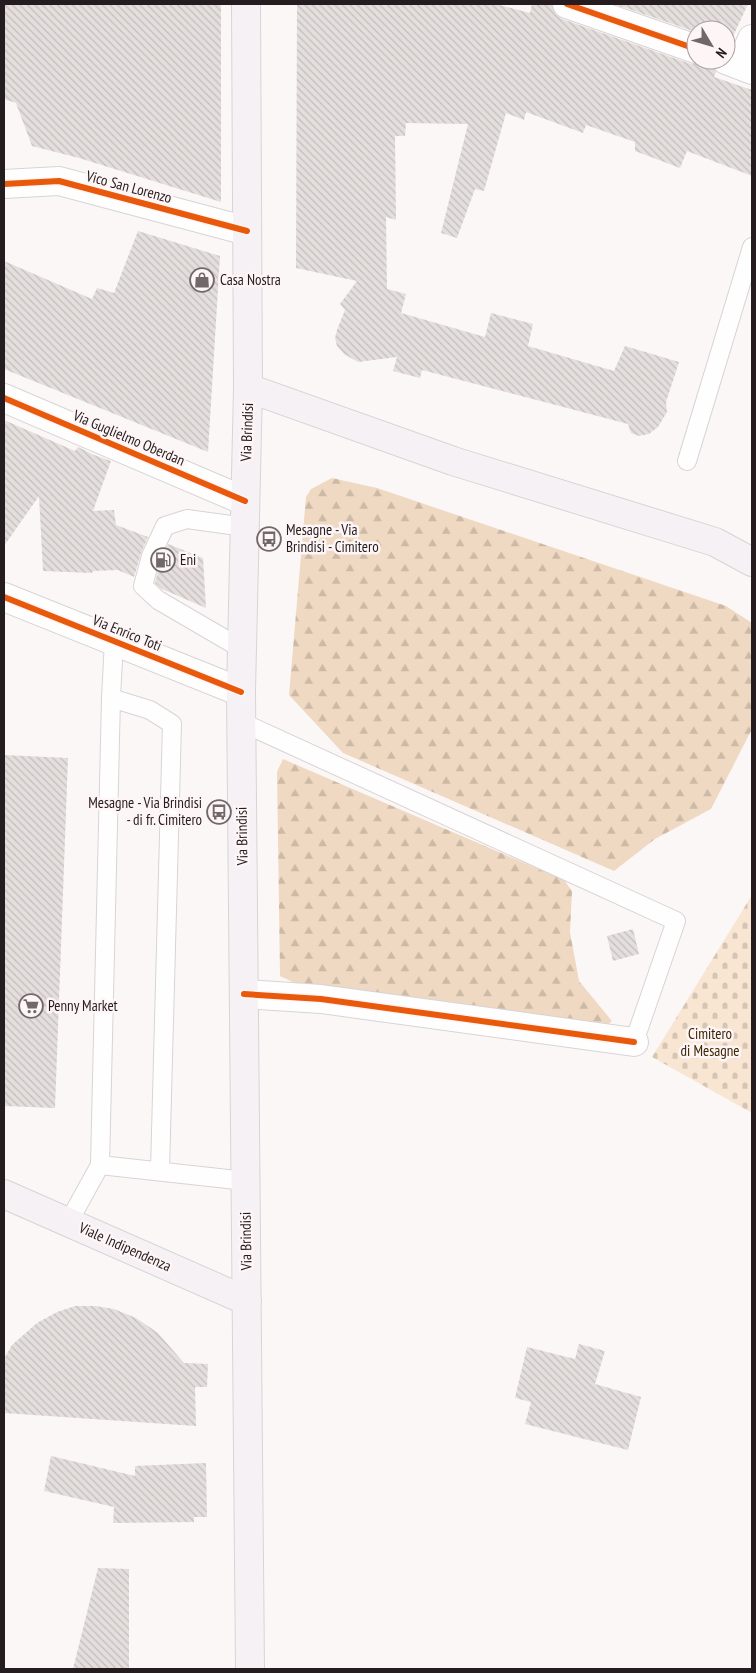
<svg xmlns="http://www.w3.org/2000/svg" width="756" height="1673" viewBox="0 0 756 1673" font-family="'PT Sans Narrow',sans-serif">
<defs>
<pattern id="forest-firs" width="22" height="20" patternUnits="userSpaceOnUse" patternTransform="scale(1.25)"><rect width="22" height="20" fill="#efd9c2"/><path d="M5 1l3.5 6h-7zM16 11l3.5 6h-7z" fill="#cdbaa6"/></pattern>
<pattern id="cemetery-stones" width="16" height="16" patternUnits="userSpaceOnUse" patternTransform="scale(1.25)"><rect width="16" height="16" fill="#f9e6d2"/><path d="M2 7V4a2 2 0 0 1 4 0v3zM10 15v-3a2 2 0 0 1 4 0v3z" fill="#d5c5b4"/></pattern>
<pattern id="building-back-hatch" width="6" height="6" patternUnits="userSpaceOnUse" patternTransform="scale(1.25)"><rect width="6" height="6" fill="#e4dedd"/><path d="M-1 5l2 2M0 0l6 6M5-1l2 2" fill="none" stroke="#c3bebd"/></pattern>
</defs>
<rect width="100%" height="100%" fill="#fcf7f7"/>
<path fill="url(#forest-firs)" d="M332,478L377,488L726,606L752,623V729L711,809L655,839L614,871L343,753L289,695L306,497L311,489Z
M283,759L564,880L572,891L570,932L579,981L612,1021L607,1025L301,986L280,976L277,772Z"/>
<path fill="url(#cemetery-stones)" d="M752,895V1113L652,1057Z"/>
<path fill="url(#building-back-hatch)" d="M4,4H221V202L79,158L32,146L16,103L4,99Z
M297,4H496L530,13L532,4H552L555,14L562,19L691,64H699L707,60H711L714,69L716,72L714,77L752,90V176L687,151L680,168L635,151V142L586,125L583,133L526,112L524,120L506,113L484,191L475,189L457,238L441,233L468,124L406,123L405,136H395L396,220L386,217L387,289L406,294L401,313L485,337L491,313L533,324L528,346L614,371L625,346L679,362L666,402L667,412L658,427L649,434L639,436L631,433L628,424L422,370L420,378L393,371L397,357L358,362L344,354L337,346L335,338L337,330L345,310L340,304L357,281L296,268Z
M614,4H748L729,45H726V30H696V32Z
M138,231L220,256L208,452L4,369V261L92,299L97,288L114,293Z
M4,420L75,451L78,447L94,455L111,461L93,511L114,510L116,525L148,537L141,553L134,577L118,570L93,571L92,573L43,571L39,496L4,546Z
M168,544L203,558L206,608L162,589L155,583L161,560Z
M4,755L68,758L55,1108L4,1106Z
M633,929L639,954L613,961L607,936Z
M75,1306H95L114,1309L136,1318L158,1333L184,1363L208,1364L207,1387H195L196,1426L4,1413V1359L12,1345L37,1323L57,1312Z
M579,1344L605,1351L595,1384L641,1397L628,1450L525,1424L531,1402L515,1398L527,1347L575,1359Z
M51,1456L135,1476V1466L206,1463L207,1517H194V1522L113,1523L114,1507L44,1491Z
M98,1568L129,1569V1668L73,1669Z"/>
<g fill="none" stroke-linecap="round" stroke-linejoin="round">
<g stroke="#d9d3d4" stroke-width="20">
<path id="service" d="M687,461L752,247
M242,649L158,600L143,586L151,556L165,526L187,519L245,527
M111,698L114,641
M241,722L676,921L634,1042
M100,1165L111,698L150,710L172,724L160,1170
M68,1223L100,1165L246,1181"/>
</g>
<g stroke="#d9d3d4" stroke-width="30">
<path id="minor" d="M740,65L752,39
M4,184L59,181L247,231
M4,398L245,501
M4,597L241,692
M244,994L321,999L634,1042"/>
</g>
<g stroke="#d9d3d4" stroke-width="30">
<path id="tertiary" d="M567,4L696,49
M726,60L752,70"/>
</g>
<g stroke="#d9d3d4" stroke-width="30">
<path id="secondary" d="M246,4L248,388L241,692L250,1669
M248,388L453,461L715,542L752,562
M4,1194L247,1301"/>
</g>
<use href="#service" stroke="#fffefe" stroke-width="18"/>
<use href="#minor" stroke="#fffefe" stroke-width="28"/>
<use href="#tertiary" stroke="#fffefe" stroke-width="28"/>
<use href="#secondary" stroke="#f5f1f4" stroke-width="28"/>
<g stroke="#fef5f6" stroke-width="9">
<path id="cycleway" d="M567,4L696,49
M4,184L59,181L247,231
M4,398L245,501
M4,597L241,692
M244,994L321,999L634,1042"/>
</g>
<use href="#cycleway" stroke="#e8590c" stroke-width="6"/>
</g>
<defs>
<g id="shop-ring" transform="scale(1.25)"><circle r="9.5" fill="#fef5f6" stroke="#70696a" stroke-width="1.5"/><path d="M-5-2.5h2.3a2.7 3.5 0 0 1 5.4 0H5L5.5 6h-11ZM-1.5-2.5h3a1.5 2.3 0 0 0-3 0Z" fill="#70696a"/></g>
<g id="bus-ring" transform="scale(1.25)"><circle r="9.5" fill="#fef5f6" stroke="#70696a" stroke-width="1.5"/><path d="M-5-6H5V4H4V6H2V4H-2V6H-4V4H-5ZM-3.5-4V0h7V-4ZM-3.5 1.2v1.5H-2V1.2ZM2 1.2v1.5H3.5V1.2Z" fill="#70696a"/></g>
<g id="fuel-ring" transform="scale(1.25)"><circle r="9.5" fill="#fef5f6" stroke="#70696a" stroke-width="1.5"/><path d="M-5.5-6h7V0h2V4h1.3V-2.5L3-4.5l.8-.8L6-3V5H2.5V1h-1V6h-7ZM-4.2-4.7v3.2H.2V-4.7Z" fill="#70696a"/></g>
<g id="supermarket-ring" transform="scale(1.25)"><circle r="9.5" fill="#fef5f6" stroke="#70696a" stroke-width="1.5"/><path d="M-6-5.5h2.5l.6 2H6L4.5 2H-2.5L-4.4-4H-6ZM-1.5 3.2a1.3 1.3 0 1 0 .1 0ZM3 3.2a1.3 1.3 0 1 0 .1 0Z" fill="#70696a"/></g>
</defs>
<g fill-rule="evenodd">
<use href="#shop-ring" x="202" y="280"/>
<use href="#bus-ring" x="269" y="539"/>
<use href="#fuel-ring" x="163" y="560"/>
<use href="#bus-ring" x="219" y="812"/>
<use href="#supermarket-ring" x="31" y="1006"/>
</g>
<g text-anchor="middle" stroke-width="5" stroke-linejoin="round" paint-order="stroke">
<g font-size="15" fill="#241c1e" stroke="#fef5f6">
<text transform="translate(129 187) rotate(15)" y="5">Vico San Lorenzo</text>
<text transform="translate(247 432) rotate(-88)" y="5">Via Brindisi</text>
<text transform="translate(129 438) rotate(23)" y="5">Via Guglielmo Oberdan</text>
<text transform="translate(127 633) rotate(22)" y="5">Via Enrico Toti</text>
<text transform="translate(242 836) rotate(-91)" y="5">Via Brindisi</text>
<text transform="translate(246 1241) rotate(-91)" y="5">Via Brindisi</text>
<text transform="translate(125 1247) rotate(24)" y="5">Viale Indipendenza</text>
</g>
<g font-size="15" fill="#241c1e" stroke="#fef5f6" text-anchor="start">
<text x="220" y="285">Casa Nostra</text>
<text x="286" y="535">Mesagne - Via<tspan x="286" dy="17">Brindisi - Cimitero</tspan></text>
<text x="180" y="565">Eni</text>
<text x="202" y="808" text-anchor="end">Mesagne - Via Brindisi<tspan x="202" dy="17">- di fr. Cimitero</tspan></text>
<text x="48" y="1011">Penny Market</text>
</g>
<g font-size="15" fill="#3e2603" stroke="#fef5f6">
<text x="710" y="1039">Cimitero<tspan x="710" dy="17">di Mesagne</tspan></text>
</g>
</g>
<rect width="756" height="1673" fill="none" stroke="#241c1e" stroke-width="10"/>
<g transform="translate(711 45) rotate(128)"><circle r="24" fill="#fef5f6" stroke="#a79ea0"/>
<path d="M0-4L9 19L0 12L-9 19Z" fill="#70696a"/>
<text y="-8" font-size="14" font-weight="bold" text-anchor="middle" fill="#241c1e">N</text>
</g>
</svg>
